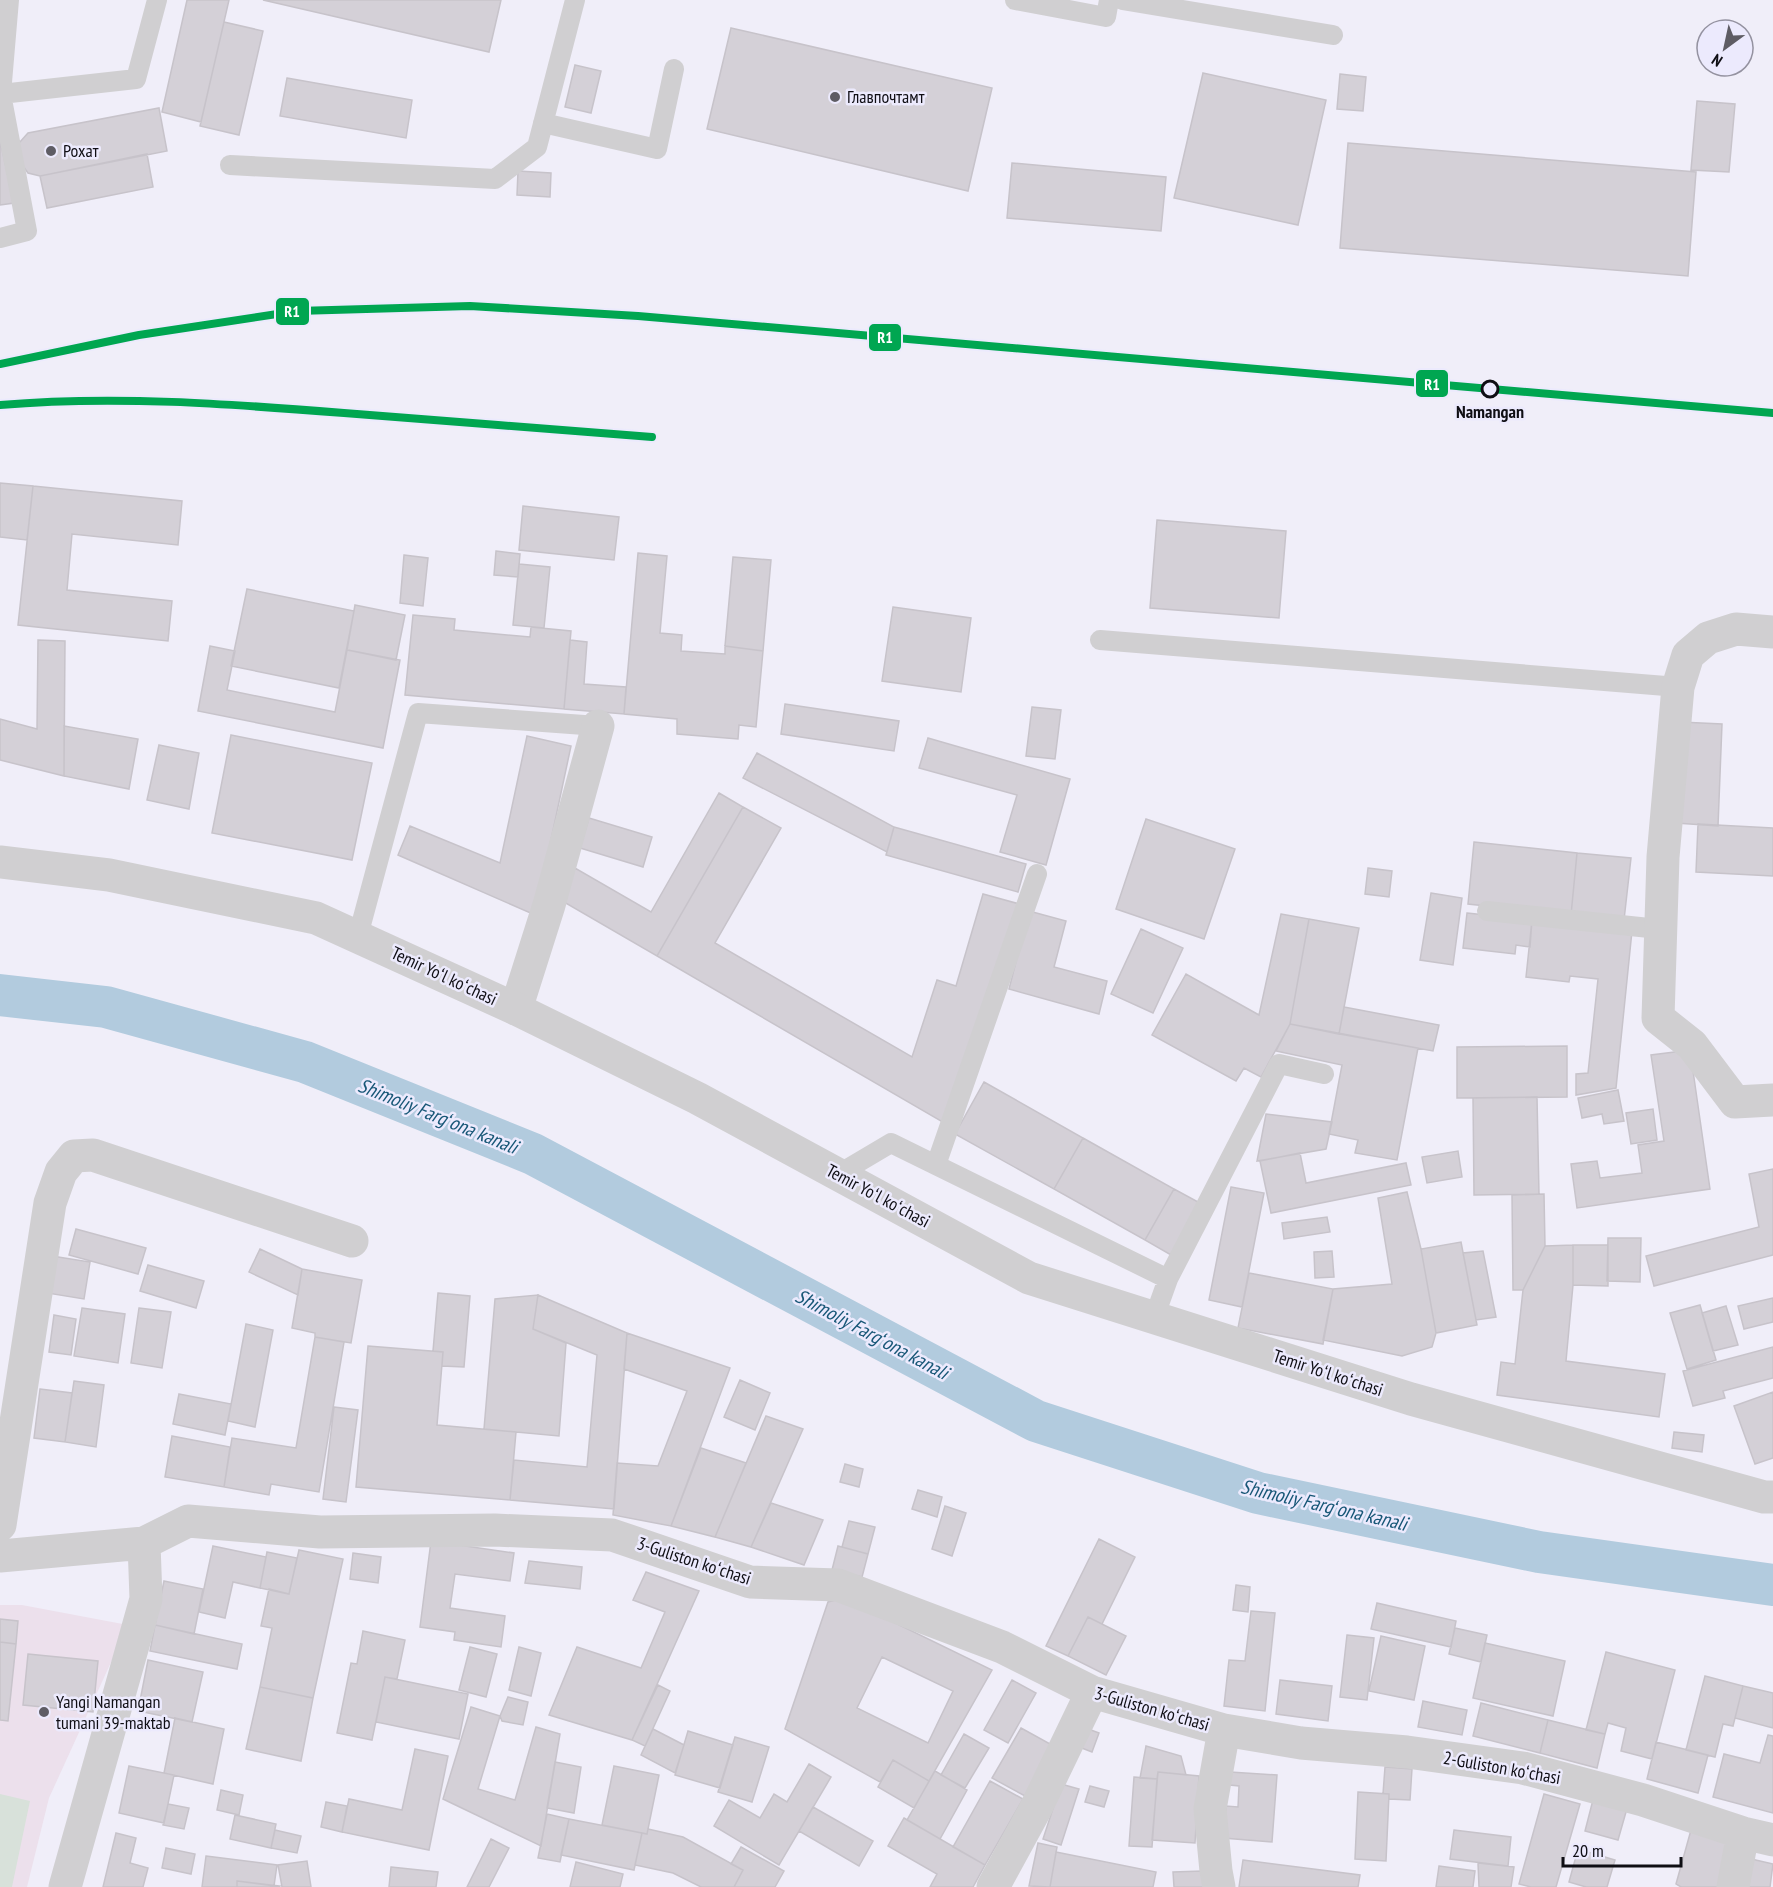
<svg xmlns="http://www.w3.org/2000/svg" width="1773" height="1887" viewBox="0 0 1773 1887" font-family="'PT Sans Narrow',sans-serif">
<rect width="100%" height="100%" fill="#f0eef9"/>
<path fill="#ece0ec" d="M0,1605H22L128,1625L49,1798L27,1887H0Z"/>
<path fill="#d8e1da" d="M0,1794L30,1801L12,1887H0Z"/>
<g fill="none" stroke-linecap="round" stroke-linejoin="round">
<path stroke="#b2cbde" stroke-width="42" d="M0,995L106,1007L305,1062L533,1154L1036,1421L1258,1493L1539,1552L1773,1585"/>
</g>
<path fill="#d4d0d7" stroke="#c7c3ca" stroke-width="1.5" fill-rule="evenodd" d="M187,0H229L201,122L162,112Z
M263,0H501L489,52Z
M224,22L263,31L239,135L200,126Z
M731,28L992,88L968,191L707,129Z
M575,65L601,71L591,113L565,107Z
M1203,73L1326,100L1298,225L1174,198Z
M1340,74L1366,77L1363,111L1337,109Z
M287,78L412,100L406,138L280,116Z
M1697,101L1735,104L1729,172L1691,170Z
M159,108L167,151L40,176L28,173L18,159L19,143L28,133Z
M0,140L14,203L0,205Z
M1348,143L1696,172L1688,276L1340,248Z
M147,154L153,187L47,208L40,176Z
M1012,163L1166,177L1161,231L1007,218Z
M518,171L551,173L550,197L517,195Z
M0,483L33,486L27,540L0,537Z
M33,486L182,501L178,545L72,534L67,590L172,601L168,641L18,625Z
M523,506L619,517L614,560L519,550Z
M1157,520L1286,531L1279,618L1150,608Z
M496,551L520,554L518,577L494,575Z
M638,553L667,556L660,633L682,635L681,651L725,654V646L763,651L756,727L739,725L738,739L677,734V719L624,714Z
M404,555L428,558L423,606L400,603Z
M733,557L771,560L763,651L725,646Z
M519,564L550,567L544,628L513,625Z
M247,589L354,611L339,688L231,666Z
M355,605L405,615L396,660L347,650Z
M893,607L971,618L961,692L882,681Z
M413,615L455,619L454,630L530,637L531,627L571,631L564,709L405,695Z
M38,640L65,641L64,776L0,760V719L37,729Z
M570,640L587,642L584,684L626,687L624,714L564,709Z
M210,646L235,651L227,690L335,712L347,650L400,660L383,748L198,711Z
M785,704L899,721L894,751L781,734Z
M1032,707L1061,710L1055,759L1026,756Z
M1680,722L1722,724L1718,826L1676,823Z
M64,726L138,739L129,789L64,776Z
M231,735L372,763L352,860L212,833Z
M527,736L571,746L535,915L398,855L410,826L500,863Z
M928,738L1070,779L1046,865L1000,852L1017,795L919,768Z
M159,745L199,753L189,809L147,800Z
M757,753L894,827L887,852L743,778Z
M719,793L743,807L657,956L557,898L575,868L651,912Z
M743,807L781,828L715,943L912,1057L937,980L956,986L983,894L1023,905L946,1124L657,956Z
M589,818L652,837L643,867L580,848Z
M1146,819L1235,849L1204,939L1116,909Z
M1698,824L1773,828V876L1696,872Z
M894,827L1026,864L1018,892L886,855Z
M1474,842L1577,853L1571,915L1468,904Z
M1577,853L1631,858L1624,920L1571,915Z
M1368,868L1392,871L1389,897L1365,894Z
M1431,893L1462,898L1453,965L1420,960Z
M1029,911L1066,921L1054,967L1107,981L1099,1014L1009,989Z
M1467,913L1532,920L1530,947L1516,945L1515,954L1463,948Z
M1281,914L1309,919L1290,1024L1261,1077L1244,1068L1236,1081L1152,1035L1186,974L1259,1015Z
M1309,919L1359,928L1339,1034L1290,1024Z
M1532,920L1632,931L1616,1088L1576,1095V1074L1588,1073L1598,979L1570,976L1569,982L1526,977Z
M1141,929L1183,948L1153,1013L1111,994Z
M1344,1007L1439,1025L1433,1051L1339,1034Z
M1290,1024L1418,1048L1397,1160L1355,1153L1358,1140L1329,1134L1342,1065L1276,1051Z
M1567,1046V1097L1457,1098V1047Z
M1690,1050L1710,1189L1577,1208L1571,1164L1597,1161L1600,1178L1642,1173L1638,1145L1664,1141L1651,1055Z
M984,1082L1083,1138L1054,1189L955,1134Z
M1618,1090L1624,1121L1604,1124L1602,1114L1582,1118L1578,1098Z
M1537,1097L1539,1194L1474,1195L1473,1098Z
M1653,1109L1657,1140L1631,1144L1626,1113Z
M1266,1114L1332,1122L1326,1149L1257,1161Z
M1083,1138L1174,1189L1145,1240L1054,1189Z
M1458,1151L1462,1177L1427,1183L1422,1157Z
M1300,1153L1306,1183L1406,1163L1411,1185L1271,1213L1260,1161Z
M1773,1169V1255L1654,1286L1646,1256L1759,1227L1749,1174Z
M1231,1187L1264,1193L1242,1307L1209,1300Z
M1174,1189L1200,1203L1171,1255L1145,1240Z
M1407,1192L1421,1249L1436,1333L1432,1347L1402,1356L1323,1340L1333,1289L1392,1284L1378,1198Z
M1544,1194L1545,1246L1523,1290H1513L1512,1195Z
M1327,1217L1330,1232L1284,1239L1282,1223Z
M76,1229L146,1248L138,1274L69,1255Z
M1608,1238H1641L1640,1282L1607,1281Z
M1461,1242L1477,1325L1436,1333L1421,1249Z
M1573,1245H1608V1286L1573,1285Z
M1573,1245V1285L1566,1361L1665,1374L1659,1417L1497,1395L1501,1362L1515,1364L1523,1290L1545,1246Z
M260,1249L302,1269L298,1295L249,1272Z
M1332,1251L1334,1277L1315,1278L1314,1252Z
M1483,1251L1496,1317L1476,1320L1463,1253Z
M52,1256L90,1262L84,1299L47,1293Z
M148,1265L204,1281L196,1308L140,1291Z
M302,1269L362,1280L351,1343L315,1337V1333L292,1328Z
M1249,1273L1333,1289L1323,1344L1238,1328Z
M438,1293L470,1296L464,1367L442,1366L443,1352L433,1351Z
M538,1295L533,1329L566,1343L559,1436L484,1429L495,1299Z
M538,1295L627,1333L614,1509L510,1500L514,1460L587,1467L597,1355L533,1329Z
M1773,1298V1322L1744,1329L1738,1306Z
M1700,1305L1716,1360L1687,1369L1670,1313Z
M1726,1306L1738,1345L1713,1351L1702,1313Z
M82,1308L125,1314L118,1363L74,1356Z
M139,1308L171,1312L162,1368L131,1363Z
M54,1315L76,1319L71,1355L49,1352Z
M246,1324L273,1330L255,1427L228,1421Z
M627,1333L730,1368L671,1526L613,1515L617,1463L658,1466L687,1391L624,1369Z
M315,1337L344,1342L319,1492L271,1484L269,1495L224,1487L232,1438L296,1448Z
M368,1346L443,1352L437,1425L516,1432L510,1500L356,1487Z
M1773,1347V1378L1723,1391L1725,1398L1693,1406L1683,1371Z
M740,1380L770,1393L755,1430L724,1417Z
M74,1381L104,1385L96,1447L65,1442Z
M40,1389L72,1393L65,1442L34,1438Z
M1773,1392V1458L1755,1464L1734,1406Z
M179,1394L231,1404L225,1435L173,1424Z
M334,1407L358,1410L346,1502L323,1499Z
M766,1416L803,1429L751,1547L715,1537Z
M1674,1432L1704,1435L1702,1452L1672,1448Z
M172,1436L230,1447L224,1487L165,1477Z
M701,1448L746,1463L715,1537L671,1526Z
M845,1464L863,1469L859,1487L840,1482Z
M918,1490L942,1497L937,1517L912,1509Z
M771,1503L823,1520L804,1565L751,1547Z
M945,1506L966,1513L952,1556L932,1549Z
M849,1521L875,1527L868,1554L842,1547Z
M1099,1539L1135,1557L1102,1624L1088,1617L1068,1656L1046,1646Z
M431,1541L514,1553L510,1581L455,1574L450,1608L505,1616L501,1647L454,1640L455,1632L420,1627Z
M213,1546L266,1557L260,1588L233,1582L225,1618L199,1612Z
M838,1546L868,1554L862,1577L832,1570Z
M299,1550L343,1559L313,1698L260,1687L272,1628L261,1626L269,1589L289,1594Z
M267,1552L297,1558L289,1594L260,1588Z
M353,1553L381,1557L378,1583L350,1579Z
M529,1561L582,1567L580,1589L525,1583Z
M646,1572L699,1591L632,1740L549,1715L577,1647L641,1668L665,1612L633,1600Z
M164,1581L203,1589L194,1634L155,1625Z
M1236,1585L1250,1587L1248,1612L1233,1610Z
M844,1598L992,1670L929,1781L893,1760L880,1782L785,1729L828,1602ZM882,1657L953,1691L928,1743L857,1708Z
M1377,1603L1456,1621L1451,1647L1371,1629Z
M1251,1611L1275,1613L1265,1711L1224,1706L1229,1660L1245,1661Z
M1088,1617L1126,1636L1106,1675L1068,1656Z
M0,1619L18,1621L16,1644L0,1642Z
M155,1625L242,1644L237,1669L150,1651Z
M1455,1628L1487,1635L1481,1662L1449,1654Z
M363,1631L405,1640L397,1679L385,1677L372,1740L337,1733L351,1663L357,1664Z
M1347,1635L1374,1638L1367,1700L1340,1697Z
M1381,1636L1425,1646L1414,1700L1369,1691Z
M0,1642L16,1644L8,1721L0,1720Z
M1485,1643L1565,1661L1553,1716L1473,1698Z
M470,1647L497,1654L486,1697L459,1690Z
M519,1647L541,1653L531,1696L509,1690Z
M1606,1652L1675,1670L1652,1759L1621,1751L1626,1728L1608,1723L1605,1734L1586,1730Z
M28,1654L98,1661L93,1712L23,1705Z
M148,1660L203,1672L192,1722L138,1711Z
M1705,1676L1743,1686L1733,1726L1723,1724L1715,1757L1686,1750Z
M385,1677L468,1694L459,1739L376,1722Z
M1012,1680L1036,1693L1008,1743L984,1730Z
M1280,1680L1332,1686L1328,1721L1276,1714Z
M658,1685L670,1691L645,1746L632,1740Z
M1743,1686L1773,1693V1728L1735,1718Z
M260,1687L313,1698L301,1761L246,1749Z
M508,1697L528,1702L523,1725L502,1721L500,1716Z
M1423,1701L1467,1710L1462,1735L1418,1727Z
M1481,1703L1548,1720L1540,1753L1473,1736Z
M471,1707L500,1716L478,1789L515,1800L536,1727L560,1734L541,1846L443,1799Z
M175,1718L224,1729L213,1784L164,1773Z
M1548,1720L1605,1734L1597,1768L1540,1753Z
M1080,1726L1099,1733L1092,1752L1074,1745Z
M1021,1728L1052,1745L1025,1796L992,1778Z
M653,1729L684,1745L675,1773L641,1755Z
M688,1731L733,1745L720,1788L675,1775Z
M964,1734L989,1748L965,1788L941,1775Z
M1768,1735L1773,1736V1813L1713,1797L1724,1754L1760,1763Z
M735,1737L769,1747L752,1802L718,1792Z
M1656,1742L1708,1755L1698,1793L1647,1779Z
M1146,1746L1181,1756L1186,1775L1158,1772L1157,1779L1140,1778Z
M415,1749L448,1756L429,1850L342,1832L349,1799L402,1810Z
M893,1760L929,1781L914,1808L878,1787Z
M555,1762L581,1767L574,1813L547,1808Z
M809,1764L831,1777L779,1865L714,1826L729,1800L760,1818L774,1794L787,1802Z
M129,1766L174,1775L164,1823L119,1813Z
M614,1766L659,1775L647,1834L602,1825Z
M1385,1767L1412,1769L1410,1800L1389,1799V1794H1383Z
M935,1771L967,1790L940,1839L907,1820Z
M1158,1772L1199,1776L1195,1843L1152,1840Z
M1230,1772L1277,1775L1272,1842L1223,1838L1226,1806L1238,1807L1239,1786L1230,1785Z
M1134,1777L1157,1779L1152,1847L1129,1846Z
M990,1781L1023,1799L985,1865L953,1847Z
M1061,1784L1079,1789L1061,1845L1043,1839Z
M1090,1786L1109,1791L1104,1807L1085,1802Z
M221,1790L243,1795L239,1815L217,1810Z
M1358,1792L1389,1794L1386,1861L1355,1859Z
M1544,1794L1580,1804L1556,1887H1531L1519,1884Z
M1594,1796L1628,1805L1618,1840L1585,1831Z
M326,1802L347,1806L342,1832L321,1827Z
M168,1804L189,1808L184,1829L163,1825Z
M813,1807L873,1841L859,1866L799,1831Z
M547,1814L569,1819L560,1862L538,1858Z
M235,1815L276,1824L271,1848L230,1839Z
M904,1818L985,1865L973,1887H930L937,1874L888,1846Z
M569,1819L642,1833L634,1870L561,1855Z
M648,1829L683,1837L743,1870L734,1887H701L673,1873L635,1865L642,1833L647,1834Z
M275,1830L301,1836L297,1853L271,1848Z
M1454,1830L1511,1837L1508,1866L1450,1859Z
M1691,1830L1737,1844L1725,1887H1681L1676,1884Z
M116,1833L136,1838L130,1863L148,1868L143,1887H103Z
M491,1839L509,1848L489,1887H467Z
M1038,1843L1057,1847L1050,1887L1029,1886Z
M741,1847L784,1871L775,1887H734L743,1870L731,1864Z
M166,1848L195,1854L191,1874L162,1868Z
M1578,1849L1615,1860L1607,1887H1586L1569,1882Z
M1056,1852L1156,1872L1153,1887H1050Z
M206,1856L277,1865L274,1886L237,1881V1887H202Z
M1747,1858L1773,1864L1770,1887H1741Z
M1243,1860L1360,1875L1358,1887H1239Z
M307,1861L311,1887H282L278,1865Z
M576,1862L623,1874L620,1887H570Z
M1478,1863L1514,1867L1511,1887H1479Z
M1439,1866L1475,1871L1473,1887H1436Z
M391,1867L438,1872L436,1887H389Z
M1202,1871L1204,1887H1174L1173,1872Z
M237,1881L280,1886L279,1887H237Z"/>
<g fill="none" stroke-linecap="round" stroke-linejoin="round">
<path stroke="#d0cfd1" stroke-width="20" d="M1015,0L1106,17L1109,0
M1122,0L1333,35
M1,94L9,0
M543,123L657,149L674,69
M230,165L495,179L537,147L575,0
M0,238L27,231L1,94L136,79L157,0
M1100,640L1678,687
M1487,911L1659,929
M358,936L418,713L598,726
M936,1165L1037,874
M837,1175L891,1143L1168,1279
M1154,1318L1168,1279L1279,1064L1324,1074"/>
<path stroke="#d0cfd1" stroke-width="33" d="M1773,632L1736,629L1708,638L1688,655L1678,687L1663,857L1658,1018L1692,1045L1735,1102L1773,1100
M516,1009L549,905L598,726
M0,1525L50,1203L61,1172L74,1156L93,1155L352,1241
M0,1556L144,1543L188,1521L320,1532L495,1530L612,1535L750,1582L838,1585L1002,1647L1092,1692L1224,1730L1301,1743L1407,1752L1523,1768L1643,1800L1743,1833L1773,1840
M65,1887L146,1599L144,1543
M993,1887L1036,1808L1092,1692
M1219,1887L1216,1871L1210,1809L1224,1730
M1733,1887L1743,1833"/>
<path stroke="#d0cfd1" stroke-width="33" d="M0,862L109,875L316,918L516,1009L697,1098L1029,1278L1411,1399L1764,1497H1773"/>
<g stroke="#eceafd" stroke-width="12">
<path id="rail-1" d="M0,364L139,335L297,311L470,306L638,316L1773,413
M0,405C114,395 230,404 344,413C447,421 549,429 652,437"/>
</g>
<use href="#rail-1" stroke="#00a651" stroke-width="8"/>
</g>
<g fill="#5e5c64" stroke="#eceafd" stroke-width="2">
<circle cx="835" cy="97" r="6"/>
<circle cx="51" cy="151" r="6"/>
<circle cx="44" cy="1712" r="6"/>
</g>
<circle fill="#eceafd" stroke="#0f0e14" stroke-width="3" cx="1490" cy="389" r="8"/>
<g text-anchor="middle" stroke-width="5" stroke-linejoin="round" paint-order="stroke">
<g font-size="18" fill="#0f0e14" stroke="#eceafd" text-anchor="start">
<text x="847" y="103">Главпочтамт</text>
<text x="63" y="157">Рохат</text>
<text x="56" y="1708">Yangi Namangan<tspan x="56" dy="21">tumani 39-maktab</tspan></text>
</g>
<g font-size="18" font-weight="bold" fill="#0f0e14" stroke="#eceafd">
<text x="1490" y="418">Namangan</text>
</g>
<g font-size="18" fill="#0f0e14" stroke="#eceafd">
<text transform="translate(444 976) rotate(25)" y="6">Temir Yoʻl koʻchasi</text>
<text transform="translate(878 1196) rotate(28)" y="6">Temir Yoʻl koʻchasi</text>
<text transform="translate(1328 1373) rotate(18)" y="6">Temir Yoʻl koʻchasi</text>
<text transform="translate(694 1561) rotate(18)" y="6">3-Guliston koʻchasi</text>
<text transform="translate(1152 1709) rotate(16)" y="6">3-Guliston koʻchasi</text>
<text transform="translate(1502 1768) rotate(10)" y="6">2-Guliston koʻchasi</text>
</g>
<g font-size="20" font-style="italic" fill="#185777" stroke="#eceafd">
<text transform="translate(438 1116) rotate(22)" y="7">Shimoliy Fargʻona kanali</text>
<text transform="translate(872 1334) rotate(28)" y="7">Shimoliy Fargʻona kanali</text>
<text transform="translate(1324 1505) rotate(13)" y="7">Shimoliy Fargʻona kanali</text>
</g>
</g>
<g stroke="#eceafd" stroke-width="2">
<rect x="275" y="297" width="35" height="29" rx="6" fill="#00a651"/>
<rect x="868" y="323" width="34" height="29" rx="6" fill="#00a651"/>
<rect x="1415" y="369" width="34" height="29" rx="6" fill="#00a651"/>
</g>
<g font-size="16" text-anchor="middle" font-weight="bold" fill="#fff">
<text x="292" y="317">R1</text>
<text x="885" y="343">R1</text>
<text x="1432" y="390">R1</text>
</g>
<g transform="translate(1725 48) rotate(213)"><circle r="28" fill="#eceafd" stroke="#9492a0" stroke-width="1.5"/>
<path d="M0-4.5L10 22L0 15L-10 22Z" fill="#5e5c64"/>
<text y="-9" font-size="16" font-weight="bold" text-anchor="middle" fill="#0f0e14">N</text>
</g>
<path d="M1563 1857v9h118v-9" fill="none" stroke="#0f0e14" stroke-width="3"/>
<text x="1572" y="1857" font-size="18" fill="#0f0e14" stroke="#eceafd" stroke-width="4.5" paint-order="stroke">20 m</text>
</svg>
